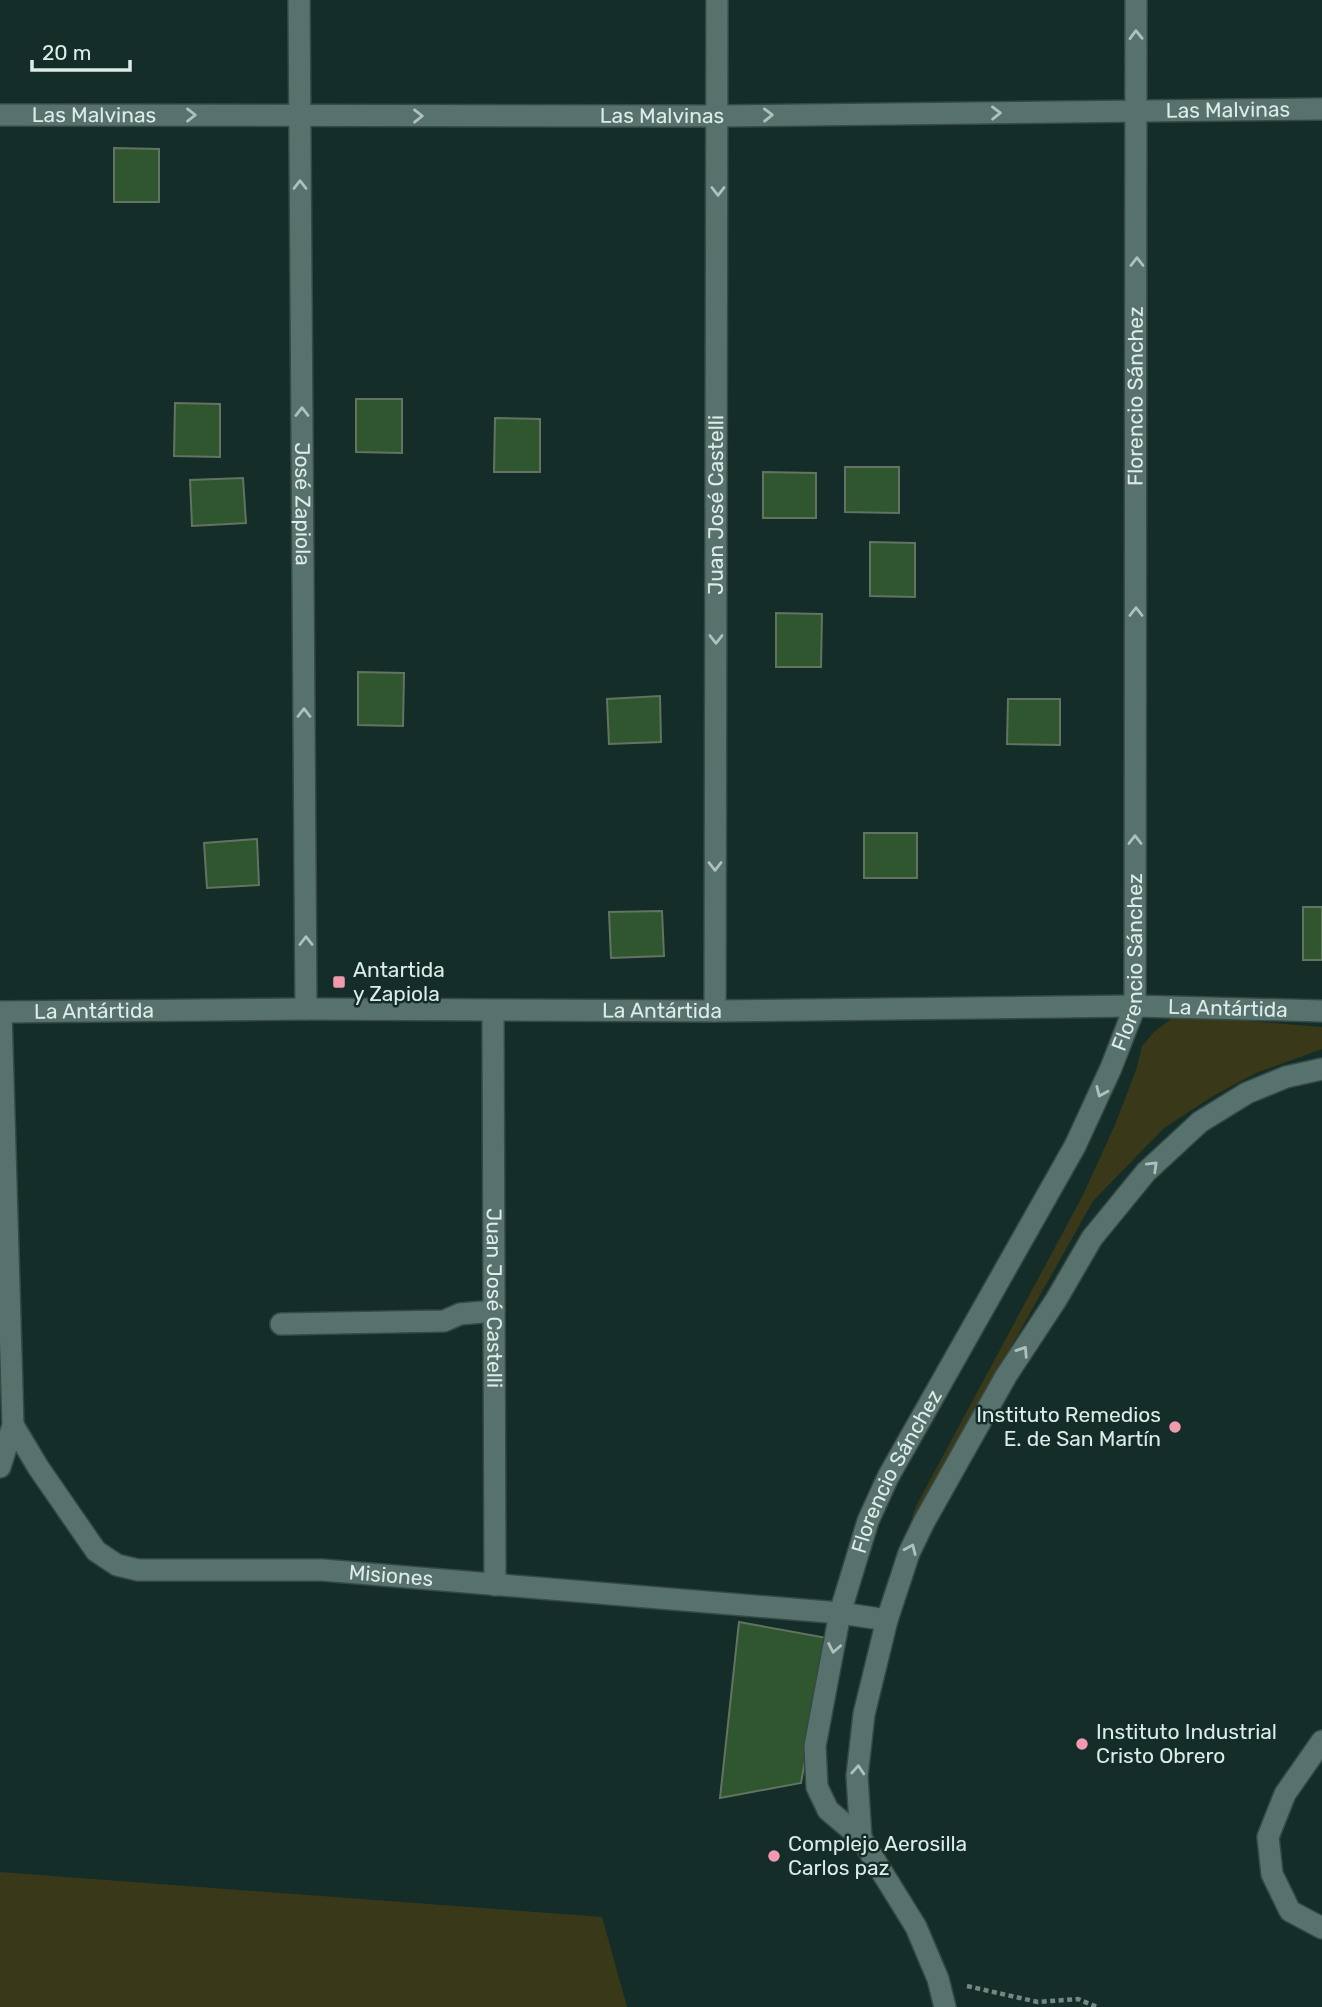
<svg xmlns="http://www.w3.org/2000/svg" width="1322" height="2007" viewBox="0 0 1322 2007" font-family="Rubik,sans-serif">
<rect width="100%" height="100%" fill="#142d28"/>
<path fill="#393919" d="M1196,1017L1322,1027V1049L1256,1073L1213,1096L1164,1128L1093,1201L922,1505L893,1575L916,1506L1082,1197L1115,1125L1137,1067L1142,1046L1155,1031L1171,1019Z
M0,1872L602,1917L627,2007H0Z"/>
<path fill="#2f562f" stroke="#627362" stroke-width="2" d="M114,148L159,149V202H114Z
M356,399H402V453L356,452Z
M175,403L220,404V457L174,456Z
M495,418L540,419V472H494Z
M845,467H899V513L845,512Z
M763,472L816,473V518H763Z
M243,478L246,523L192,526L190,480Z
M870,542L915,543V597L870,596Z
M776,613L822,614L821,667H776Z
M358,672L404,673L403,726L358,725Z
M660,696L661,742L609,744L607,699Z
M1008,699H1060V745L1007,744Z
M864,833H917V878H864Z
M257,839L259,885L207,888L204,843Z
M1303,907H1322V960H1303Z
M662,911L664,956L611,958L609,912Z
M739,1622L827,1638L801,1783L720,1798Z"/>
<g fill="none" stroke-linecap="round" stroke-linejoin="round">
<g stroke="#354945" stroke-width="24">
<g id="minor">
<path id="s1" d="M299,0L306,1009"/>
<path id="s2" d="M0,115L718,116L1322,109"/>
<path id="s3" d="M493,1011L495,1585"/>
<path id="s4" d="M715,1011L717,0"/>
<path id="s5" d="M0,1012L306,1009L715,1011L1135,1006L1322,1011"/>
<path d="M1,1012L13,1425"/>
<path d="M281,1324L444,1321L460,1314L494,1311"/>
<path id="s6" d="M0,1467L13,1425L38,1467L96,1551L117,1565L138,1570H322L840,1613L887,1620"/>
<path d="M1322,1741L1285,1794L1268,1837L1272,1874L1290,1911L1322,1928"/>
<path d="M861,1838L857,1776L864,1714L887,1620L909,1553L924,1522L1006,1376L1056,1300L1092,1238L1146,1172L1200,1122L1247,1093L1286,1077L1322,1069"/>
<path id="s7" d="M945,2007L938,1979L916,1927L861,1838L828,1810L817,1787L815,1746L840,1613L868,1521L888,1477L1075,1146L1111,1068L1135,1006L1136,0"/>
</g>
</g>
<path stroke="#748883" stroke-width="4.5" stroke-dasharray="5 3.5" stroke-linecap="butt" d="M967,1986L1038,2002L1078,1999L1097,2007"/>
<use href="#minor" stroke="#57726c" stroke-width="21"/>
</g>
<defs><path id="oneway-chevron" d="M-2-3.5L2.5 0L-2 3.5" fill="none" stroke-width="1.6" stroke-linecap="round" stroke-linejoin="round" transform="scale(1.75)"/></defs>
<g stroke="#aec1bd">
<use href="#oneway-chevron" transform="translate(1136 35) rotate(-91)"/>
<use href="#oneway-chevron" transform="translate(996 113) rotate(-1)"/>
<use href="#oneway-chevron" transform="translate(191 115)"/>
<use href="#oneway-chevron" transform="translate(768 115) rotate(-1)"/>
<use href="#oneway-chevron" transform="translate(418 116)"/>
<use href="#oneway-chevron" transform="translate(300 185) rotate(-90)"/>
<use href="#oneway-chevron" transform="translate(718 191) rotate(90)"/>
<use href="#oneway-chevron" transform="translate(1137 262) rotate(-90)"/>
<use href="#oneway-chevron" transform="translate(302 412) rotate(-90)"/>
<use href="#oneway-chevron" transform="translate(1136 612) rotate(-90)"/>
<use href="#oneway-chevron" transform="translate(716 639) rotate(90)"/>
<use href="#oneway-chevron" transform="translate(304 713) rotate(-90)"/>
<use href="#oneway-chevron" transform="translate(1135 840) rotate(-90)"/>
<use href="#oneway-chevron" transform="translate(715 866) rotate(90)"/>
<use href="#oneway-chevron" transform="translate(306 941) rotate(-90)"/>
<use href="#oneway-chevron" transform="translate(1101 1092) rotate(114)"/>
<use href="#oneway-chevron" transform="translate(1153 1166) rotate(-44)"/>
<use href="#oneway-chevron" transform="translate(1023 1351) rotate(-57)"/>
<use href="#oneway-chevron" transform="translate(911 1549) rotate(-66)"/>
<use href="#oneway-chevron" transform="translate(834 1648) rotate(101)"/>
<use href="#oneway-chevron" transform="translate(858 1770) rotate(-86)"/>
</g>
<g fill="#f29aad" stroke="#142d28" stroke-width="2.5">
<rect x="332" y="975" width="14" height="14" rx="3.5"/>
<circle cx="1175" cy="1427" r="7"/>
<circle cx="1082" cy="1744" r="7"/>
<circle cx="774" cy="1856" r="7"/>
</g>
<g text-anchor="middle" stroke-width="5" stroke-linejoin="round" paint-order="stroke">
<g font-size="21" fill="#ddece8" stroke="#142d28">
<text dy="7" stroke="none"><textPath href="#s2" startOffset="1228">Las Malvinas</textPath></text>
<text dy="7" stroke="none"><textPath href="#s2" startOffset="94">Las Malvinas</textPath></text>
<text dy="7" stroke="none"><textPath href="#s2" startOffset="662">Las Malvinas</textPath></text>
<text dy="7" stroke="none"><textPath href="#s7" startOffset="1722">Florencio Sánchez</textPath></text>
<text dy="7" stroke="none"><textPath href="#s1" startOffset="504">José Zapiola</textPath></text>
<text dy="7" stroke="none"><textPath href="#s4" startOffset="506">Juan José Castelli</textPath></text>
<text dy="7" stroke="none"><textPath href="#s7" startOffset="1155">Florencio Sánchez</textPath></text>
<text dy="7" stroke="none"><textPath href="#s5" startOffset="1228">La Antártida</textPath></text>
<text dy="7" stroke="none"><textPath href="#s5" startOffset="94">La Antártida</textPath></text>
<text dy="7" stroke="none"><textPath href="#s5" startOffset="662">La Antártida</textPath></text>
<text dy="7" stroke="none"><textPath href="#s3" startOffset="287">Juan José Castelli</textPath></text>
<text dy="7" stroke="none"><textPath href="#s7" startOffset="588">Florencio Sánchez</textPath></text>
<text dy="7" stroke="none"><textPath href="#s6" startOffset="495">Misiones</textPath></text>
</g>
<g font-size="21" fill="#ddece8" stroke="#142d28" text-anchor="start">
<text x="353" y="977">Antartida<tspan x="353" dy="24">y Zapiola</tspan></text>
<text x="1161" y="1422" text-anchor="end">Instituto Remedios<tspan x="1161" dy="24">E. de San Martín</tspan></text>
<text x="1096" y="1739">Instituto Industrial<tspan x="1096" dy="24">Cristo Obrero</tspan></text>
<text x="788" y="1851">Complejo Aerosilla<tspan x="788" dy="24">Carlos paz</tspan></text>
</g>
</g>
<path d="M32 60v10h98v-10" fill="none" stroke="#ddece8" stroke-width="3.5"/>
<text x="42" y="60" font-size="21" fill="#ddece8" stroke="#142d28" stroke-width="5" paint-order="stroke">20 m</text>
</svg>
